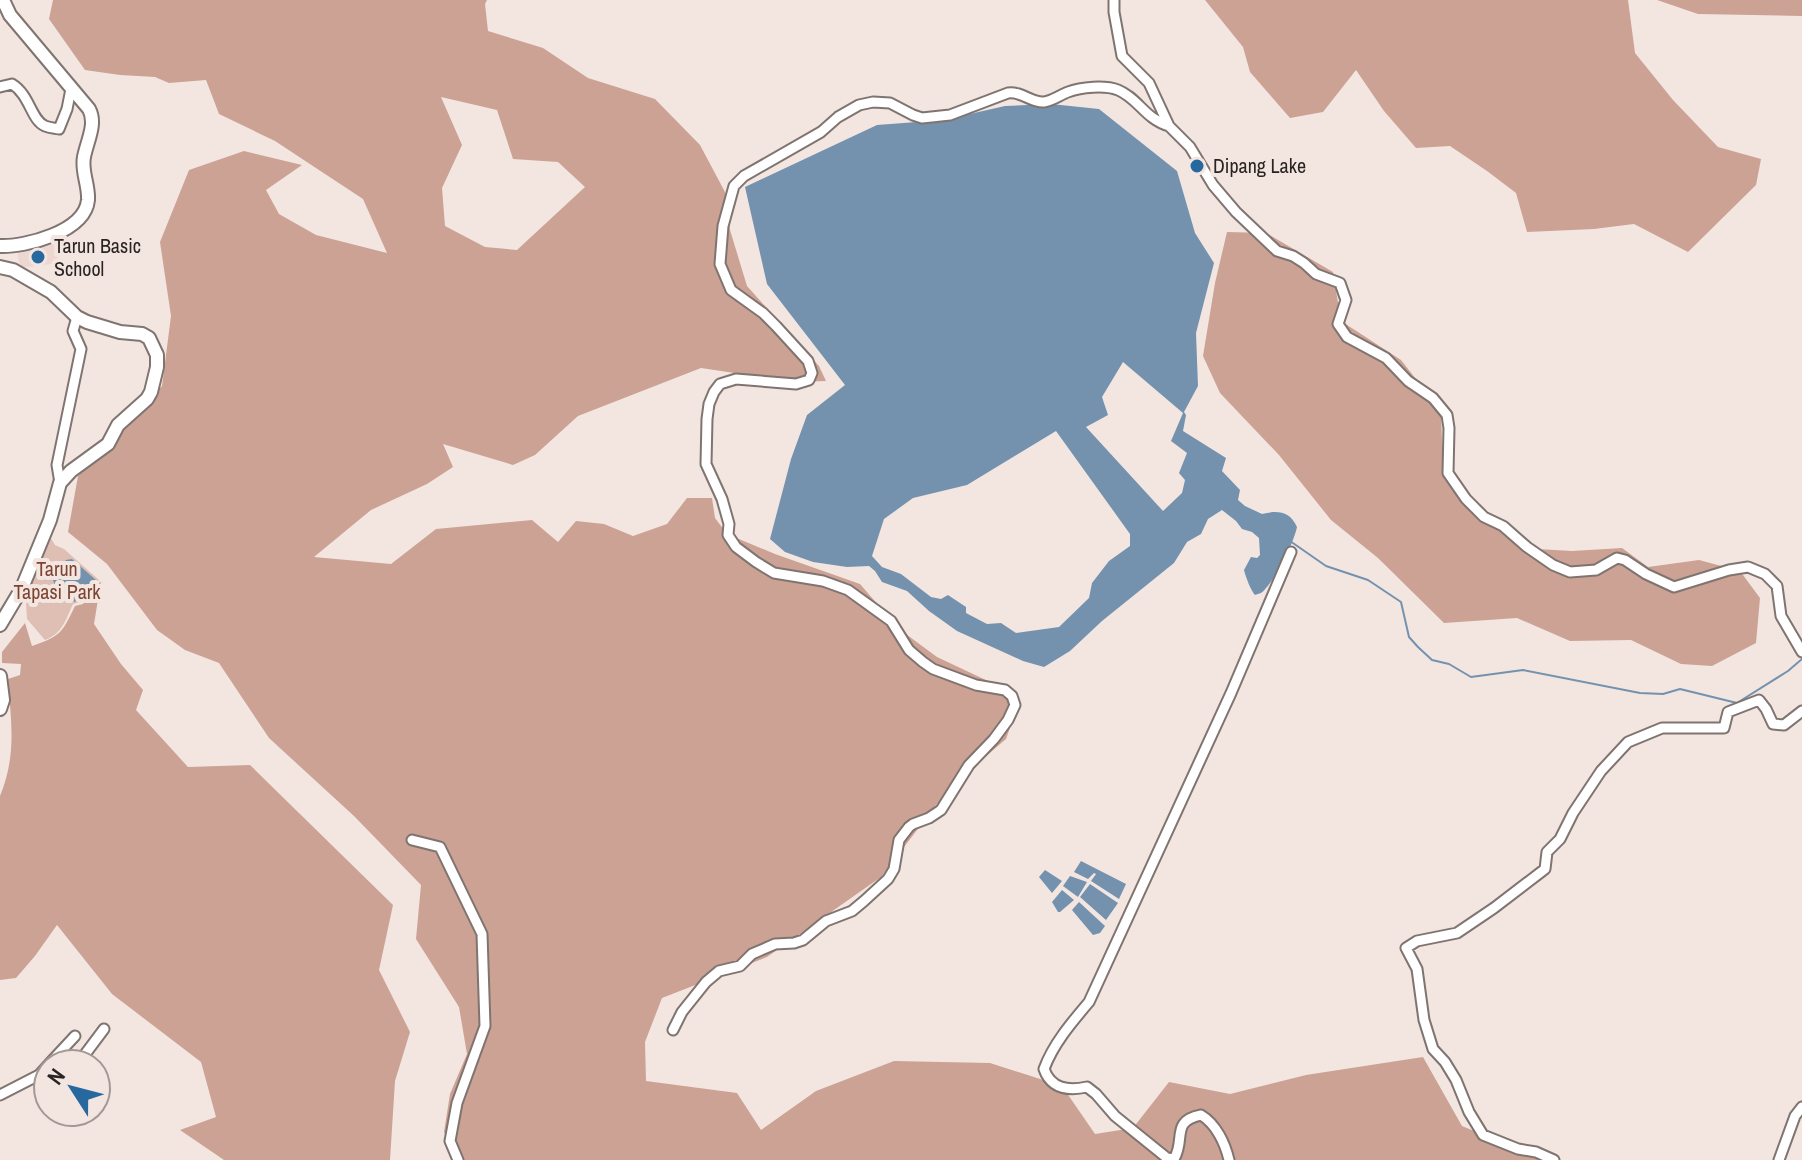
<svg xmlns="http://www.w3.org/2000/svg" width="1802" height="1160" viewBox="0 0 1802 1160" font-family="'Archivo Narrow',sans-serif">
<rect width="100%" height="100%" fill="#f3e6e1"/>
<path fill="#edd8d1" d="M57,243L59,263L20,268L17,251Z"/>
<path fill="#dfbfb4" d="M47,532L55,545L64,549L99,580L83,601L73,604C66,619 62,634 45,640L27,619L25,587Z"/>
<path fill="#cca294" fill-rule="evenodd" d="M53,0H487L485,4L488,31L543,48L588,78L655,99L700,145L725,192L730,230L747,286L819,366L826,381L794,382L701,368L578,416L535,455L513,465L443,444L453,467L427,484L371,510L314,557L391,564L436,529L532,520L558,542L576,521L604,524L633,536L667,524L687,498H712L715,518L727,534L775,554L860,584L899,629L937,657L990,682L1018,705L1006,739L950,787L881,877L767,957L662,998L645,1042L646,1081L737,1093L761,1130L816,1091L894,1061L990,1063L1062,1086L1095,1134L1133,1128L1169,1082L1230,1094L1306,1075L1423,1057L1462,1126L1539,1158L1540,1160H461L450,1144L444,1132L450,1094L467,1054L459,1007L416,939L421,885L354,816L269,738L219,663L185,650L157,630L107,564L68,532L78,476L108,447L131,419L162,386L171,316L160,242L189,170L244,151L302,165L266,190L279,214L316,235L387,253L363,199L275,141L219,114L206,80L169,83L155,77L120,75L85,70L49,19ZM441,97L497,110L513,159L558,162L585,187L517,250L485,247L445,226L442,188L462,145Z
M1205,0H1628L1635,53L1673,100L1718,147L1761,159L1756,185L1688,252L1634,224L1594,229L1527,232L1516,193L1487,171L1450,146L1416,148L1384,111L1356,70L1323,112L1290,118L1250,72L1243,47Z
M1657,0H1802V16L1698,14Z
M1227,232L1266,233L1333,272L1341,321L1401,360L1441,411L1443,473L1476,508L1521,548L1572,551L1622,548L1648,567L1699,560L1740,571L1760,598L1756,643L1712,666L1681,664L1631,640L1570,641L1517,618L1444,623L1378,558L1331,520L1279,455L1220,393L1203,356L1215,283Z
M101,581L94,624L121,664L143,690L136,710L188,767L250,765L393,905L379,970L410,1032L395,1081L390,1160H224L180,1130L216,1117L201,1062L112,994L57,925L35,956L16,978L0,980V796C17,754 11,722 8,679L20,675L21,664L2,663V652L25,623L32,646C61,636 62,633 75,606L83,604Z"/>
<path fill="#7492ae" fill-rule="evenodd" d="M1051,104L1099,109L1177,171L1195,233L1214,263L1196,333L1198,386L1184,412L1186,415L1183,431L1226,458L1222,471L1240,490L1238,500L1245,506L1262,514C1277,510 1290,511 1297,527C1294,542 1277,576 1266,588C1262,593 1261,593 1255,595C1251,591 1245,575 1244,570L1251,557L1257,558L1260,555L1259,538L1252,532L1242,529L1236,521L1222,510L1208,519L1201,534L1187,542L1174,563L1102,621L1070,651L1044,667L1023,661L957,631L929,611L907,591L882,582L875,571L869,566L847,567L813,562L785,552L770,539L791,459L807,415L845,385L767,284L745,187L877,125L943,120L1005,106ZM1123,362L1183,413L1171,441L1187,453L1179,473L1185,480L1182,493L1163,511L1086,427L1108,415L1102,397ZM1056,431L1130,534V546L1109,561L1092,583L1089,598L1059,627L1016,633L1001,623L987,624L966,613V607L948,595L941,599L931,597L901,574L882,567L872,556L884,519L913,498L967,485Z
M72,559L96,580L82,598L74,602L56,587L52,578L66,560Z
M1081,861L1126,884L1119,899L1091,881L1096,874L1094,873L1088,879L1074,872Z
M1045,870L1062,881L1052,893L1039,877Z
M1070,876L1087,882L1078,897L1063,886Z
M1090,884L1118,903L1106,920L1080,897Z
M1062,890L1074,900L1060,912H1058L1052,902Z
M1079,902L1105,926L1100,933L1093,935L1072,910Z"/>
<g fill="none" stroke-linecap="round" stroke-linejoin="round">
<path stroke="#7492ae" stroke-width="2" d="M1290,541L1326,566L1368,580L1401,602L1409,637L1418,647L1432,660L1449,664L1471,677L1523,670L1640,693L1663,694L1680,689L1737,703L1788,671L1802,659"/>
<g stroke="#7f7470" stroke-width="13">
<path id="street" d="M1114,0V12L1122,56L1149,83L1169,126L1190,147L1213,185L1236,212L1277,251L1293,256L1304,263L1316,274L1340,283L1346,300L1338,324L1347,337L1386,358L1408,381L1433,398L1447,415L1449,428L1448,473L1466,499L1484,517L1503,526L1527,547L1553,565L1570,572L1596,570L1617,558L1625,560L1646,574L1674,587L1729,570L1748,567L1765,574L1777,586L1781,616L1802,652
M0,87L12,84C30,95 31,120 45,126C50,128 54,128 59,129L67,109L71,89
M60,483L57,465L81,349L73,331L77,317
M412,840L440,847L482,934L485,1026L457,1103L450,1141L458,1160
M673,1030L682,1012L706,982L719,971L740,966L752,954L775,944L794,943L803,940L826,921L852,911L864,901L888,879L894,869L899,840L909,827L913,824L929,818L941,810L969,765L994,739L1008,720L1015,705L1012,696L1005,690L976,685L933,669L923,662L909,650L891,621L848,590L823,581L774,573L756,562L736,547L728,535L729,524L722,499L706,464L707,419L709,404L714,392L720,384L736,379L796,384L809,380L812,373L808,361L776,326L763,313L731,290L720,264L723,226L734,186L744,176L821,132L838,117L859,105L873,102L890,103L913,115L922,118L950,115L1008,93C1022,91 1031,103 1044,102C1052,101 1060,95 1068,92C1081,87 1105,85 1118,90C1138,98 1145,119 1169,126
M80,1061L104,1029
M49,1064L75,1036
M0,1095L39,1075L48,1065
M1229,1160C1225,1143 1216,1124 1201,1115C1170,1121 1186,1140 1174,1159L1167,1158L1115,1116L1096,1094L1087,1087C1068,1091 1051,1089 1044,1069C1053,1044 1072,1022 1089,1002L1231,693L1291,552
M1554,1160L1536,1152L1518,1149L1483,1135L1469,1112L1456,1080L1445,1062L1433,1049L1424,1020L1417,969L1406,948L1417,941L1457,933L1494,908L1545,869L1547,852L1560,839L1573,813L1601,771L1628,742L1662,728H1724L1728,712L1759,700L1766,709L1773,724L1784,725L1802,711
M1779,1160L1795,1116L1802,1107"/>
</g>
<g stroke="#7f7470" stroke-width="16">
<path id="secondary" d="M0,246C25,247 85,232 88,200C89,185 81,171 84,157C87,141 97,124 89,109L10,15L3,0
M0,267L13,270L51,292L77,317L87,322L120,332L142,334L149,338L157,355V367L151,392L147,399L118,425L108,444L71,471L60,483L50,520L22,588L0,625
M0,676L3,700L0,709"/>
</g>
<use href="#street" stroke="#fff" stroke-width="9"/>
<use href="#secondary" stroke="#fff" stroke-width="12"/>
</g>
<g fill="#27689e" stroke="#f3e6e1" stroke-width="3">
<circle cx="1197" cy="166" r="8"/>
<circle cx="38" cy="257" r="8"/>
</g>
<g text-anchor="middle" stroke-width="8" stroke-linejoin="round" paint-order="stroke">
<g font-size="20" fill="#292422" stroke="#f3e6e1" text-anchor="start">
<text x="1213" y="173">Dipang Lake</text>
<text x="54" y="253">Tarun Basic<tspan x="54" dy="23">School</tspan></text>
</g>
<g font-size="20" fill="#7d4431" stroke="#f3e6e1">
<text x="57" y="576">Tarun<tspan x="57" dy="23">Tapasi Park</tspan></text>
</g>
</g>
<g transform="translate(72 1088) rotate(306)"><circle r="38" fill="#f3e6e1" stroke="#a29895" stroke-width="2"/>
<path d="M0-6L14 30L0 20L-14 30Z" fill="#27689e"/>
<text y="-12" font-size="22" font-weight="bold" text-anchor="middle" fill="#292422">N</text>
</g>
</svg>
